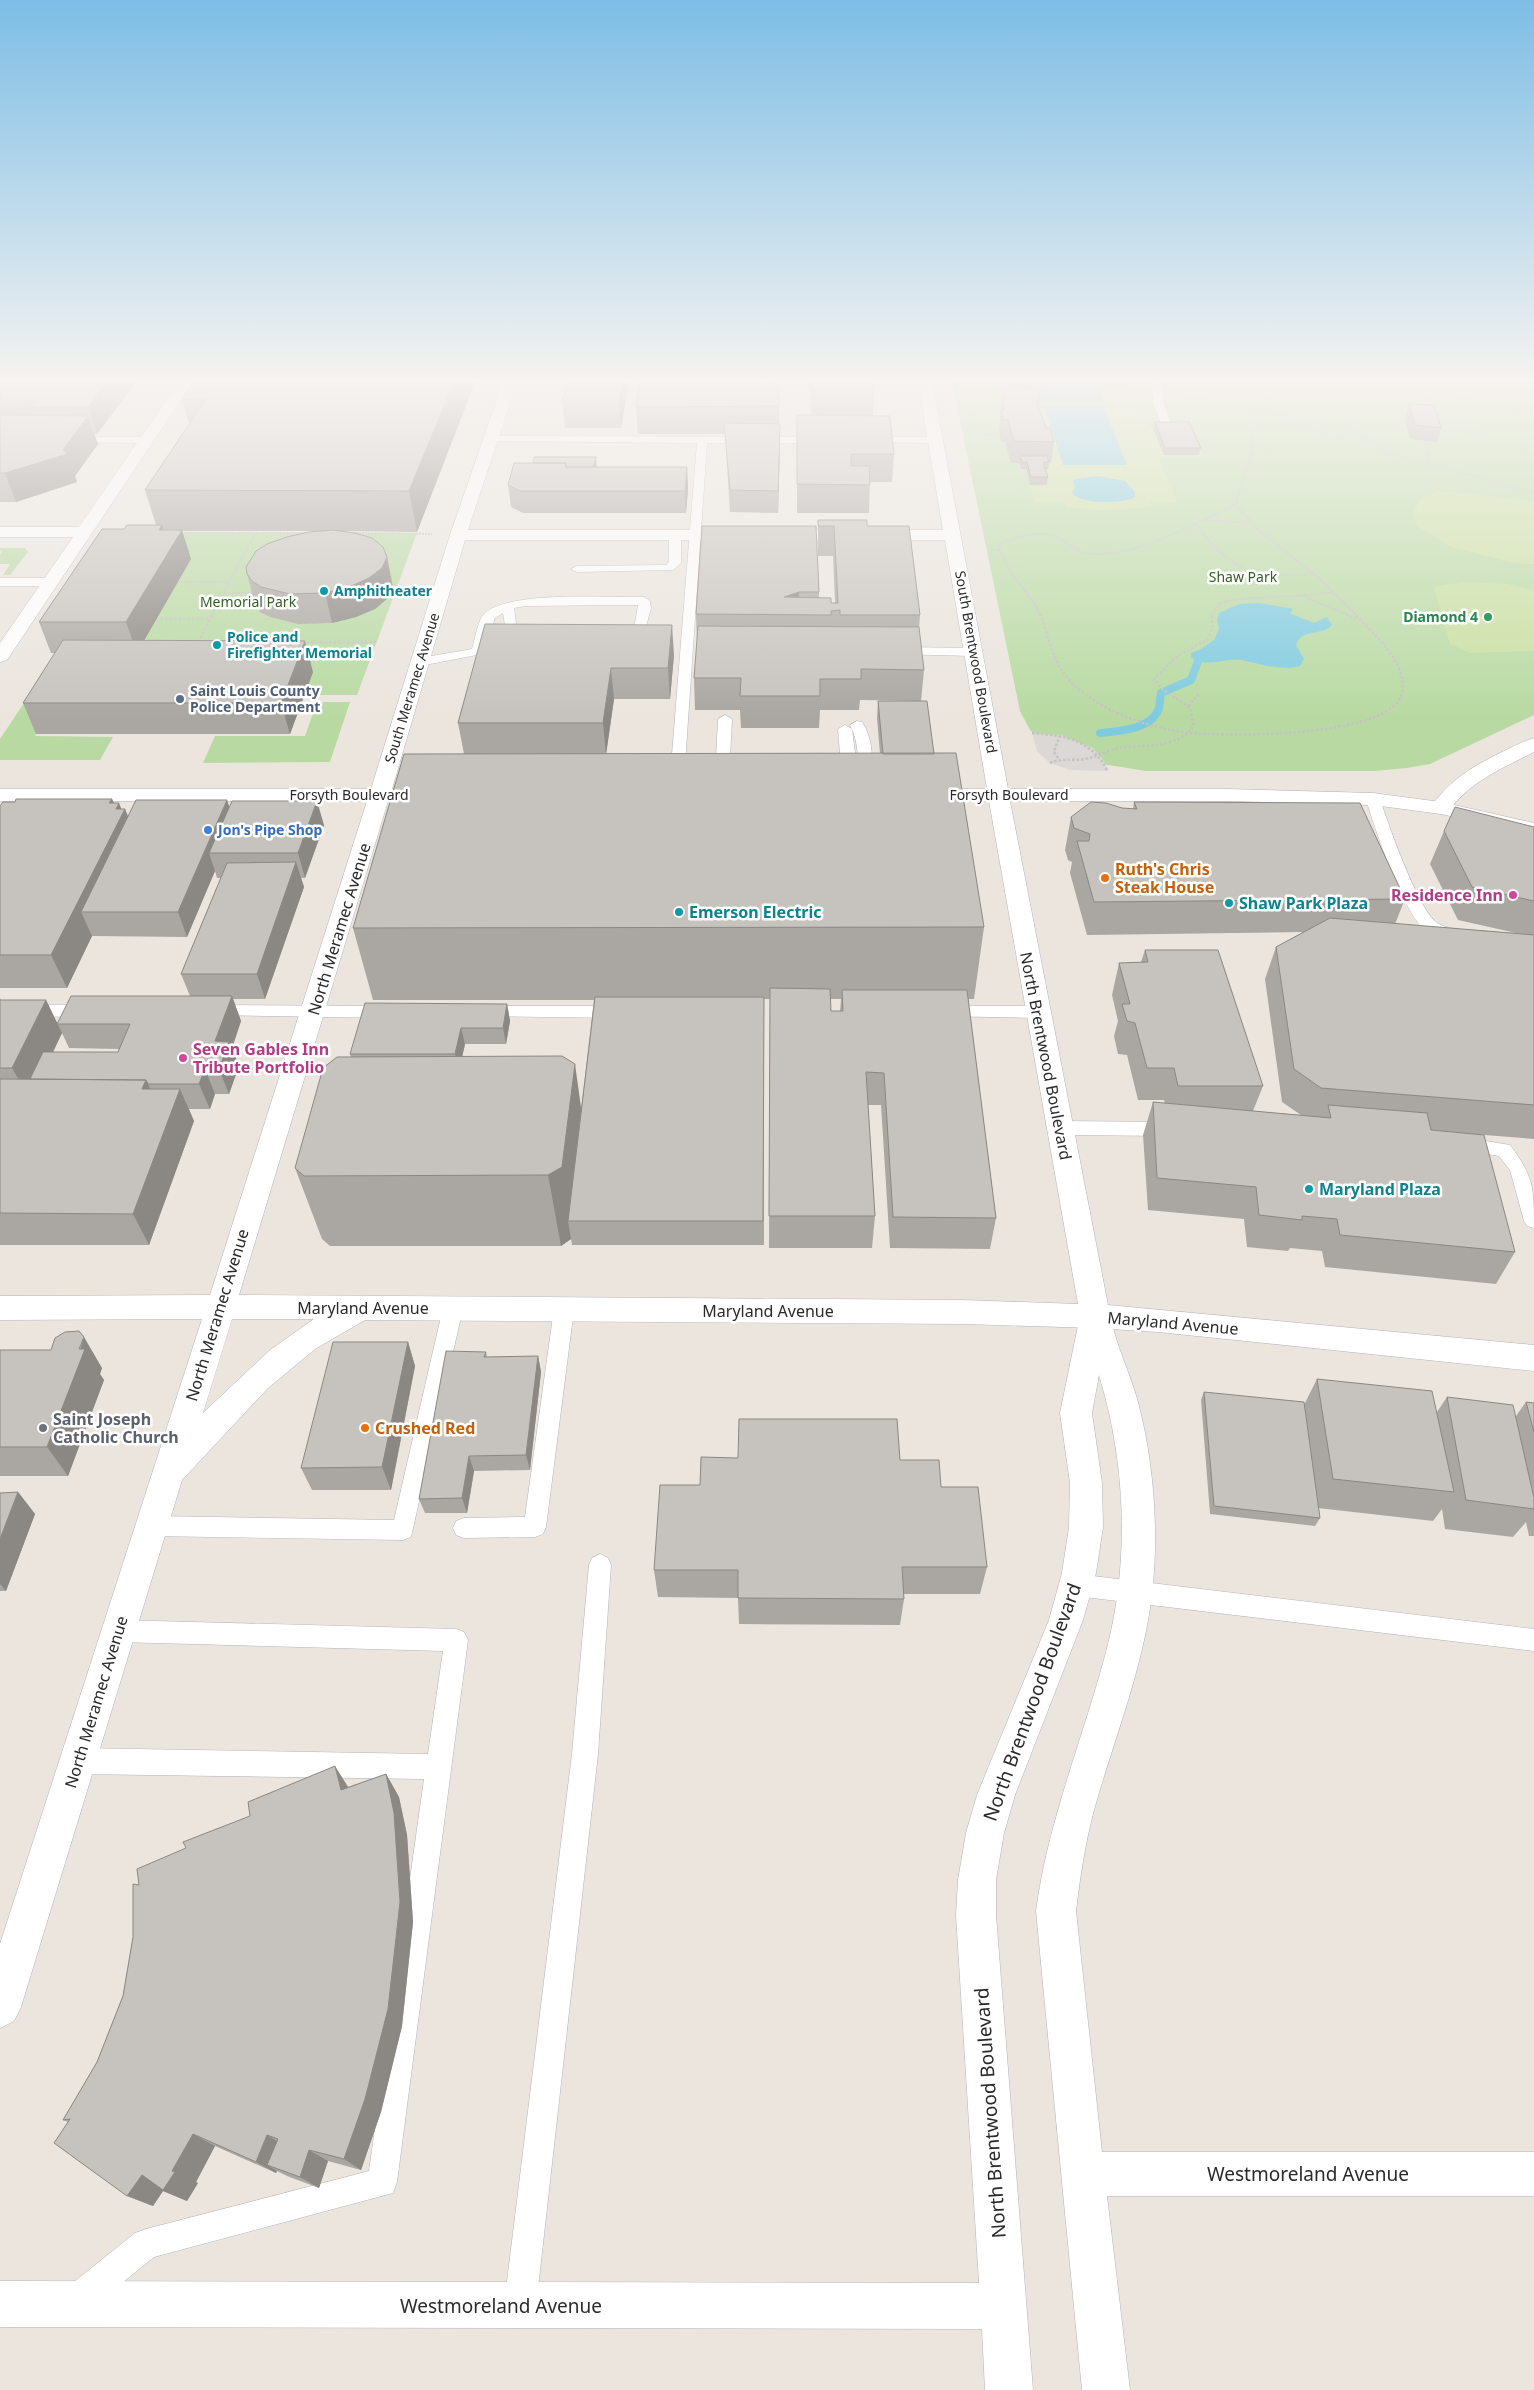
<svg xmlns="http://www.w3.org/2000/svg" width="1534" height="2390" viewBox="0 0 1534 2390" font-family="'Noto Sans',sans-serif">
<rect width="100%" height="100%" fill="#ebe5de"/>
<path fill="#b8daa2" d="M952,382H1534V715L1430,764L1407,768L1374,771H1146L1084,761L1044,742L1030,730L1020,711Z
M130,532L417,533L357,695H303L126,671Z
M0,548H25L28,552L10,575H3L10,564H0V555L2,552L0,551Z
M317,702H350L330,762L203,763L215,736H305Z
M24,703H56L35,736L113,737L100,760H0V739Z"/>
<path fill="#c8e09f" d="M1127,382L1148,428H1190L1204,458H1159L1177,502L1150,501L1152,507L1101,510L1066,507L1063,501L1035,502L1026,470L1021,469L1019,463H1011L1005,442L1001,441L999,431L1002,429L999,421H1003L1007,409L998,383Z
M1438,491L1534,501V564L1510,562L1451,547L1417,526L1413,514L1420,499Z
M1463,582L1506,584L1534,590V651L1471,653L1450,644L1434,587Z"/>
<path fill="#dbd8d5" d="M1032,733L1061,735L1093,748L1104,761L1108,771L1070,770L1050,763L1037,751Z"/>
<path fill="#7ecbe0" d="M1029,385H1097L1103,401H1035Z
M1103,406L1127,465H1063L1044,406Z
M1099,476L1125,481L1135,492V497C1123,504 1081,505 1072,493L1075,487L1073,481L1076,479Z
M1258,603C1270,604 1280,608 1291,608L1293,610L1289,613L1314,623L1327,617L1332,625C1322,637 1302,627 1296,645L1304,659L1300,666C1281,671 1260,664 1242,660C1225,657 1207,669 1191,657V653L1201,649L1214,640L1219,629L1217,619L1219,613L1239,604Z"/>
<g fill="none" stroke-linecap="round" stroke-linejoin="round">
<path stroke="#7ecbe0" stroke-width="8" d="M1100,733C1118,731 1152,730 1159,708C1160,704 1160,698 1161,693L1191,680L1198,661"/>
<g stroke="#b2b4bc" stroke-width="1">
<path id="lane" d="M1151,382H1161L1164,405L1172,426L1171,428H1163L1162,426L1154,405Z
M491,436L822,437L827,440L822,443H707L684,779L682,782L677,783L670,779L697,443L487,441L486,439Z
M70,437H146L151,440L146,443L66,442V438Z
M867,437H936L941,440L936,443L863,442L862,440Z
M675,532L681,535V563L673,570L577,572L571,569L577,566L666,565L669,562V535Z
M0,578H51L57,582L51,586H0Z
M644,597L650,601L651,608L644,634L622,639L616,635L618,632L634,629L638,605L525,606L514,608L517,631L531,632L533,635L531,638L507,637L503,613L495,618L482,654L420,666L414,662L420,658L472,649C475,639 478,619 485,613C513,590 606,598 644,597Z
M897,647L974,648L980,652L974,656L893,654L891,651L893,648Z
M725,715L732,719L729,779L722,783L715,779L718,719Z
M857,721L862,722C872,737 876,763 866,779L849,780L841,766L838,729L845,725L852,729L857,769C859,755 857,738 850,725Z
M1373,795L1380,799C1388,824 1417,906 1435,921C1441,927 1451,928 1460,930L1462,934L1460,938C1449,940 1432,936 1423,928C1403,910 1374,827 1366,799Z
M0,1004L89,1005L95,1007L97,1011L95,1015L89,1017L0,1016Z
M214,1005L386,1006L392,1008L394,1012L392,1016L386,1018L208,1015L206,1011L208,1007Z
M484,1006H619L625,1008L627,1012L625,1016L619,1018L478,1016L476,1012L478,1008Z
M944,1006H1037L1043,1008L1045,1012L1043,1016L1037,1018L938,1016L936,1012L938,1008Z
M1059,1121L1171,1122L1177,1124L1180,1129L1177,1134L1171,1136L1059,1135L1053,1133L1050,1128L1053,1123Z
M1462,1137L1510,1145C1534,1177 1534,1188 1534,1228L1527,1226L1524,1221L1510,1170L1499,1156L1456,1149L1453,1144L1456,1139Z
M453,1300L460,1302L463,1308L411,1537L403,1540L151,1536L143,1533L140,1526L143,1519L151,1516L394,1520L443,1308L446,1302Z
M564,1301L571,1303L574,1309L546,1527L543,1534L535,1537L464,1538L456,1535L453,1528L456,1521L464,1518L525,1517L554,1309L557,1303Z
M600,1554L608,1558L611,1565L598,1754L536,2306L531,2317L520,2322L509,2317L504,2306L572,1754L589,1565L592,1558Z
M1076,1574L1534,1629V1651L1076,1596L1068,1593L1064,1585L1068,1577Z
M118,1620L456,1629L464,1632L468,1640L397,2182L393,2193L154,2257L91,2308L80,2313L69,2308L64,2297L69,2286L135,2233L146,2229L369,2171L424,1779L77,1774L68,1770L64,1761L68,1752L77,1748L428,1754L443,1651L118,1642L110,1639L106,1631L110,1623Z"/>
</g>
<g stroke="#b2b4bc" stroke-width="1">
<path id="street" d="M1534,738V752C1501,769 1470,781 1448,812L1441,814L1434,812L1430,808C1450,779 1475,765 1506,750C1515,746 1524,741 1534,738Z
M1095,1304L1105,1308L1110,1316C1116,1345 1130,1373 1138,1402C1154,1463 1159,1532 1152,1594C1143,1669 1114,1739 1094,1810C1085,1844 1080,1877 1076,1911L1102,2152H1534V2196H1107L1130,2390H1082L1036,1911C1048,1821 1083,1739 1106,1652C1130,1562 1126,1463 1099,1375L1092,1413L1102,1483L1103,1527L1096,1573L1083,1620L1015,1795L1004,1833L996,1880V1915L1033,2390H985L982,2329L0,2327V2281L979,2283L956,1915L958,1880L966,1833L977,1795L1049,1620L1062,1573L1069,1527L1070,1483L1060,1413L1080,1316L1085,1308Z"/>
</g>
<g stroke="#b2b4bc" stroke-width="1">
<path id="secondary" d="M179,382H193L7,660L0,662V643L73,537H0V527H79Z
M503,382H517L468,530H739L745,531L747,535L745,539L739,540H465L392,789L405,791L408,795L405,799L388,801L239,1295L963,1300L1078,1304L989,801H926L919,799L916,795L919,791L926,789H987L945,540H779L773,539L771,535L773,531L779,530H943L918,382H932L1008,789H1228L1373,793L1441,802L1534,823V835L1441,814L1373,805L1228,801H1010L1108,1305L1534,1345V1371L1158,1332L1095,1328L963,1324L365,1320L315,1349L268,1388L182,1480L21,2007L14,2021L0,2028V1944L202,1319L0,1320V1296L210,1295L367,801H0V789H371L450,535ZM232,1319H314L270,1350L203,1413Z"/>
</g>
<path stroke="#c3c3c3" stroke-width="2" stroke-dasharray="2 1" stroke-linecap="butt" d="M1284,382L1274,396L1259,409L1252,437V454L1235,505L1262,533L1320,579L1356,615
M989,384H998
M1526,385L1530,394
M1534,385L1500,384L1497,389L1506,395H1534
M1445,392L1457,397
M1180,395L1277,414L1328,436H1341L1357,429L1359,420L1407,424
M1466,397L1480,404L1477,407H1466L1453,399L1475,393L1501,392
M1428,407V396L1475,382
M1517,416L1520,409L1534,408
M963,422L971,420L977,400L989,382
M1438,429L1484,433
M1354,432L1394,455L1534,492
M966,435H1000
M1425,441L1430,464
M1203,520L1249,523
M1195,522C1229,572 1256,578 1314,574
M181,533H307
M353,533L432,534
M990,550H999L1010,571L1034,603L1040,615
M999,550L1001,543C1019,537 1042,528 1060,539C1073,546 1079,553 1095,554C1145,554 1191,524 1235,505
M178,582H228
M223,593H255
M1307,598L1349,615
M212,615L255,533
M1212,615L1220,603C1257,594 1295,599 1333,592"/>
<path stroke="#c3c3c3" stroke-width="2.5" stroke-dasharray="2.5 2" stroke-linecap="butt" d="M1040,614C1053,648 1053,671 1085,694C1112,714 1144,725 1176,731C1215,738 1392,739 1402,693C1408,662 1373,634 1355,614
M1346,614L1357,619
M156,619H209
M198,642L213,614
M302,642H377
M1188,706L1199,694
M1032,733C1063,735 1092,740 1107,770
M1058,758L1054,752L1060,735
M1050,763C1061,758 1073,761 1085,759C1097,757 1107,750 1118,748C1143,744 1179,750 1194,725L1190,708L1162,689L1154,679L1177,656L1208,639L1212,629V614"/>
<use href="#lane" fill="#fff" fill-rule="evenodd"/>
<use href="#street" fill="#fff" fill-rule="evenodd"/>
<use href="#secondary" fill="#fff" fill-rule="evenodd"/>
</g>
<path fill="#aaa7a3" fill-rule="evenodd" d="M0,382H136L97,434H94L98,444L75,476L77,482L16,502H0Z
M475,382L417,532L344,531L393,587L388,598L375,609L356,617L332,623L298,624L270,617L260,612L255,604L247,574L315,531H182L191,559L144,640L313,672L290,734H36L23,703L55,653H51L39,622L124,529L156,525L145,490L189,424L182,399Z
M629,382L621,428H565L562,401Z
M809,382H873L874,390L873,416L894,454L892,482H870L869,513H797V415H811Z
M1024,383L1042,390L1041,397H1039L1040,400L1039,409L1046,428L1054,442L1051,463H1049L1048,469H1045L1048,477L1047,485H1030L1026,469H1021L1019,463H1011L1005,442L1001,441L999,431L1003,388H1023Z
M1409,404L1441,428L1437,442L1410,439L1405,418Z
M779,406L780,445L778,513L730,512L725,434H638L636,407Z
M1155,422L1201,448L1199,455H1164L1153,429Z
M597,467H687L688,489L686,513H523L511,507L508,485Z
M818,520L867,526L920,615L919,629L924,670L921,701L860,700L859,710H820L819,728H741L740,710H695L694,678L697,644L696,614L702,526L819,592V597L831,603H835L833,556H818Z
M485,624L674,655L670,699H614L606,754H880L877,718L878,701L934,754L984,927L974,999H968L996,1218L990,1249L890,1248L881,1105H868L875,1216L872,1248H769L770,999H764V1245H572L571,1239L561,1246H330L322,1239L295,1168L351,1057L350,1054L507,1004L510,1021L506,1044H465L462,1057L581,1110L594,1000H373L353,928L464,754L458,723ZM830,999H841L840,1011H831Z
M112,799L114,803L121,809H125L128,816L227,800L229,807L324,825L305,878H301L304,887L265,999H233L241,1021L232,1048L239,1066L229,1094H215L210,1109H189L194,1121L149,1245H0V998L1,1000H46L57,1023L190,996L181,974L221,878H217L215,871L187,937L92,936L67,988H0V806ZM62,1033L69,1048L119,1049L118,1052H53Z
M1134,802L1405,899L1395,924L1516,933L1458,920L1430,864L1444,831L1534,827V1139L1459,1133L1515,1252L1496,1284L1325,1267L1322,1251L1290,1248L1288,1251L1247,1247L1244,1219L1148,1210L1143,1135L1153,1102L1165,1104L1164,1100H1138L1127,1055L1118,1054L1114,1036L1118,1021L1112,995L1119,963L1141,962L1145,950L1263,1086L1253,1111L1301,1115L1282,1102L1265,979L1276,947L1303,932L1087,935L1070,873L1072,862L1068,860L1065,850L1071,817L1122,808L1133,809Z
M408,1342L415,1366L391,1490H312L301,1468Z
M0,1350L102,1368L100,1374L104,1380L68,1476H0Z
M486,1352L487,1357L538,1356L541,1372L530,1470L474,1471L467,1513H425L419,1499Z
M1317,1379L1437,1412L1447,1397L1516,1416L1526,1402L1534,1403V1536H1529L1526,1522L1513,1537L1445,1529L1442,1509L1433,1521L1318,1508L1320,1518L1315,1526L1210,1514L1201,1400L1204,1392L1304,1405Z
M900,1460L941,1487L987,1567L980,1594H904V1599L900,1625L739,1624L738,1598L658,1597L654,1570L700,1485Z
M18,1492L35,1514L6,1591H0V1493Z
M386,1774L399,1797L407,1835L413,1922L402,2026L381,2112L361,2170L328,2161L319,2188L287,2176L277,2171L276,2173L215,2146L196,2182L198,2183L187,2201L163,2191L153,2206L127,2196L68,2122L63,2120L97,2062L123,1996L133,1937L139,1885L348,1787Z"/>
<path fill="#8b8884" d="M107,382H136L97,434L88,407Z
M454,382H475L417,532L409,491Z
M623,382H629L621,428L619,401Z
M88,416L98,444L75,476L77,482L16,502L5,473L63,450Z
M780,424V445L778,513V491Z
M596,457L597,472L593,470Z
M687,467L688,489L686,513L685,491Z
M162,525L169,550L182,530L191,559L137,653L126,622L159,530Z
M387,557L393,587L388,598L375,609L356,617L332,623L325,593Z
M799,592V615L784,597Z
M672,625L674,655L670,699L668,668Z
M305,641L313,672L290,734L281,703Z
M611,668L614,699L606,755L603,723Z
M112,799L120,819L116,809L119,803L123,813L125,809L137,841L81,912L92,936L67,988L51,955L109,803Z
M227,800L235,825L209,853L215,871L187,937L178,912Z
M317,801L324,825L305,878L298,853Z
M296,862L304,887L265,999L257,974Z
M232,996L241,1021L232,1048L239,1066L229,1094L219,1069L215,1041Z
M46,1000L62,1033L30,1100L12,1068Z
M507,1004L510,1021L506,1044L503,1028Z
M461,1028L465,1044L459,1071L455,1054Z
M575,1064L585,1136L568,1221L571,1239L561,1246L548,1175Z
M205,1069L215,1094L210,1109L199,1084Z
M146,1080L161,1112L142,1089Z
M180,1089L194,1121L149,1245L133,1214Z
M84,1337L102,1368L100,1374L104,1380L68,1476L47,1447Z
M408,1342L415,1366L391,1490L382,1467Z
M538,1356L541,1372L530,1470L526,1455Z
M469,1456L474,1471L467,1513L462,1498Z
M18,1492L35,1514L6,1591L0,1584V1539Z
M335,1766L350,1790H341Z
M386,1774L399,1797L407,1835L413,1922L402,2026L381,2112L361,2170L344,2159Z
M193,2134L215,2146L196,2182L198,2183L187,2201L163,2191L153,2206L127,2196L142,2175L172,2171Z
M267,2135L287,2147L267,2165L277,2171L276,2173L256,2162Z
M309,2150L328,2161L319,2188L300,2177Z"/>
<path fill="#c6c2bd" stroke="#8b8884" d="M0,382H107L88,407H28L33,401H0Z
M194,382H454L409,491L145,490L206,399H182Z
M567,382H623L619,401H562Z
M639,382H778L779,406L636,407Z
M812,382H873L874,390H813Z
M1024,383H1040L1042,390H1037V388H1025Z
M1003,388H1037L1040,400H1036L1046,428H1050L1054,442L1014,441L1008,420H1003L1001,410L1004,409L1002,400H1006Z
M1409,404L1434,405L1441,428L1415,425Z
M0,415L88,416L63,450L67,454L5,473H0Z
M797,415L890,416L894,454H851V466H869L870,485L797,484Z
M1155,422H1189L1201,448H1165Z
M724,423L780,424L778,491L730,490Z
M1020,456H1047L1049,462H1043L1048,477H1031L1027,462H1022Z
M534,457H596L593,467H566V463H533Z
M514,463H566L565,467H687L685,491H520L508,485Z
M818,520H867V526H909L920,615H840V610L831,611V615L696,614L702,526H816L819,592H799L784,597L831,598V603H838L834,526H818Z
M127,525H162L159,530H182L126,622H39L102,529H124Z
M333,530L355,533L372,538L383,547L387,557L382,568L369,578L349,587L325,593L290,594L261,587L252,581L247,574L246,567L256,551L267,544L287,537L309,532Z
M485,624L672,625L668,668H611L603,723H458Z
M698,626L919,627L924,670L861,669V679H820V696H740L741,678H694Z
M63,640L305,641L281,703H23Z
M878,701H927L934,754H883Z
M956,753L984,927L353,928L404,754Z
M16,799H112L109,803H119L116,809H125L51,955H0V806L3,802H15Z
M136,800H227L178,912H81Z
M232,801H317L298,853H209Z
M1091,802L1106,803L1122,808L1137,809L1134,802L1360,803L1405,899L1094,902L1077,841H1089L1090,834L1074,828L1071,817Z
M1455,807L1534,827V901L1472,887L1444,831Z
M296,862L257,974H181L227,863Z
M1330,918L1534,935V1105L1321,1088L1294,1069L1276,947Z
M1145,950H1218L1263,1086H1178L1174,1068H1147L1135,1023L1127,1021L1122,1004H1130L1119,963L1148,962Z
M770,988L830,989L831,1011H843L842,990H967L996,1218L893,1217L884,1073L866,1072L875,1216H769Z
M71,996H232L215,1041L229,1042L219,1069H205L199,1084H148L146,1080L30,1079L43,1052H118L130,1024H57Z
M595,997H764L763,1221H568Z
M0,1000H46L12,1068H0Z
M365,1003L507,1004L503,1028H461L455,1054H350Z
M562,1056L575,1064L562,1167L548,1175L304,1176L295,1168L323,1068L337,1057Z
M0,1079L146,1080L142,1089H180L133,1214L0,1213Z
M1153,1102L1331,1118L1328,1105L1427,1113L1431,1130L1484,1135L1515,1252L1340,1235L1337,1219L1302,1216V1220L1259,1215L1256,1187L1157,1178Z
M79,1331L84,1337L79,1349H85L47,1447H0V1350H51L55,1338L65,1332Z
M333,1342H408L382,1467L301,1468Z
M446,1351L486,1352L484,1357L538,1356L526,1455L469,1456L462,1498L419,1499Z
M1317,1379L1432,1391L1454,1492L1333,1479Z
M1204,1392L1304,1402L1320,1518L1214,1506Z
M1447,1397L1513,1405L1534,1498V1509L1466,1500Z
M1526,1402L1534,1403V1432Z
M739,1419H897L900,1460H939L941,1487H978L987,1567H902L904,1599L738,1598V1570H654L660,1485H700L701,1457L738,1458Z
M18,1492L0,1539V1493Z
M335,1766L341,1790L386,1774L394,1813L400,1902L388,2009L365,2099L344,2159L309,2150L300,2177L267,2165L278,2139L267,2135L256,2162L193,2134L172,2171L175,2172L163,2190L142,2175L127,2196L54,2143L70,2119L63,2120L97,2062L123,1996L133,1937V1884L139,1885L137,1869L186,1848L183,1842L250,1816L248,1802Z"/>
<linearGradient id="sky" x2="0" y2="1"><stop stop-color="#7dbde5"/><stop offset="0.53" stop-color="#f6f3f0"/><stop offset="1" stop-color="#f6f3f0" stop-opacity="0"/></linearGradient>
<rect width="1534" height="717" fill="url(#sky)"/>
<g fill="#0f9aa8" stroke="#fff" stroke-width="2">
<circle cx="324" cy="591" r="5"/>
<circle cx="217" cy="645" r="5"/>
<circle cx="1229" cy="903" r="5"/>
<circle cx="679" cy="912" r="5"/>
<circle cx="1309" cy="1189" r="5"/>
</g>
<circle fill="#2e9e5b" stroke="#fff" stroke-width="2" cx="1488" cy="617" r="5"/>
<circle fill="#5c6f8a" stroke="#fff" stroke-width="2" cx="180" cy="699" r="5"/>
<circle fill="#3f7fe0" stroke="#fff" stroke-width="2" cx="208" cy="830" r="5"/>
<g fill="#e8710a" stroke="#fff" stroke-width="2">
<circle cx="1105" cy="878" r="5"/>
<circle cx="365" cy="1428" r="5"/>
</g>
<g fill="#d1479c" stroke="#fff" stroke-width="2">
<circle cx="1513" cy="895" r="5"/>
<circle cx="183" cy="1058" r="5"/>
</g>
<circle fill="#6b7280" stroke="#fff" stroke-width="2" cx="43" cy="1428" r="5"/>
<g text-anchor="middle" stroke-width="5" stroke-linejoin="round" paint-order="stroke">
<g font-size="14" fill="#335f23" stroke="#fff">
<text x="1243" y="582">Shaw Park</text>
<text x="248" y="607">Memorial Park</text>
</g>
<g font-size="14" font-weight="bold" fill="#0d838f" stroke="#fff" text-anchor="start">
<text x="334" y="596">Amphitheater</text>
<text x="227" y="642">Police and<tspan x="227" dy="16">Firefighter Memorial</tspan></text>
</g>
<g font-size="14" font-weight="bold" fill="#27864d" stroke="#fff" text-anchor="end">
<text x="1478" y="622">Diamond 4</text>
</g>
<g font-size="14" fill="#2a2a2a" stroke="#fff">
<text transform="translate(976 662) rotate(80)" y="5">South Brentwood Boulevard</text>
<text transform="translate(412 688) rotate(-73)" y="5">South Meramec Avenue</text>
<text x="349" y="800">Forsyth Boulevard</text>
<text x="1009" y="800">Forsyth Boulevard</text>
</g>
<g font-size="14" font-weight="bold" fill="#4e5e75" stroke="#fff" text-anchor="start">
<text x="190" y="696">Saint Louis County<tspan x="190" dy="16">Police Department</tspan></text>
</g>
<g font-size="14" font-weight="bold" fill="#366cbe" stroke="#fff" text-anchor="start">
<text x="218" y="835">Jon's Pipe Shop</text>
</g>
<g font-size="16" font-weight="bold" fill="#c56008" stroke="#fff" text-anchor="start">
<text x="1115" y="875">Ruth's Chris<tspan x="1115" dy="18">Steak House</tspan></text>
<text x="375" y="1434">Crushed Red</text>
</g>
<g font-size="16" font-weight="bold" fill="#b23c85" stroke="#fff" text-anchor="end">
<text x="1503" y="901">Residence Inn</text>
<text x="193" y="1055" text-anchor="start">Seven Gables Inn<tspan x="193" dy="18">Tribute Portfolio</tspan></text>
</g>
<g font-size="16" font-weight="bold" fill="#0d838f" stroke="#fff" text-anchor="start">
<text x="1239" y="909">Shaw Park Plaza</text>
<text x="689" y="918">Emerson Electric</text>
<text x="1319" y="1195">Maryland Plaza</text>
</g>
<g font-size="16" fill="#2a2a2a" stroke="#fff">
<text transform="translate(339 929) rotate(-73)" y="6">North Meramec Avenue</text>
<text transform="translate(1046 1056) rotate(79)" y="6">North Brentwood Boulevard</text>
<text x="363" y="1314">Maryland Avenue</text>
<text x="768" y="1317">Maryland Avenue</text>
<text transform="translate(217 1315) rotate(-73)" y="6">North Meramec Avenue</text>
<text transform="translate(1173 1323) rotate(5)" y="6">Maryland Avenue</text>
<text transform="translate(96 1702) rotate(-73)" y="6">North Meramec Avenue</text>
</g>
<g font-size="16" font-weight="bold" fill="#5b616d" stroke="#fff" text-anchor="start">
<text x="53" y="1425">Saint Joseph<tspan x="53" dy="18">Catholic Church</tspan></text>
</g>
<g font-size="19" fill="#2a2a2a" stroke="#fff">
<text transform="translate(1032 1702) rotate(-70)" y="7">North Brentwood Boulevard</text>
<text transform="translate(990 2113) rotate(-94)" y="7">North Brentwood Boulevard</text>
<text x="1308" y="2181">Westmoreland Avenue</text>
<text x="501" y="2313">Westmoreland Avenue</text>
</g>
</g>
</svg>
